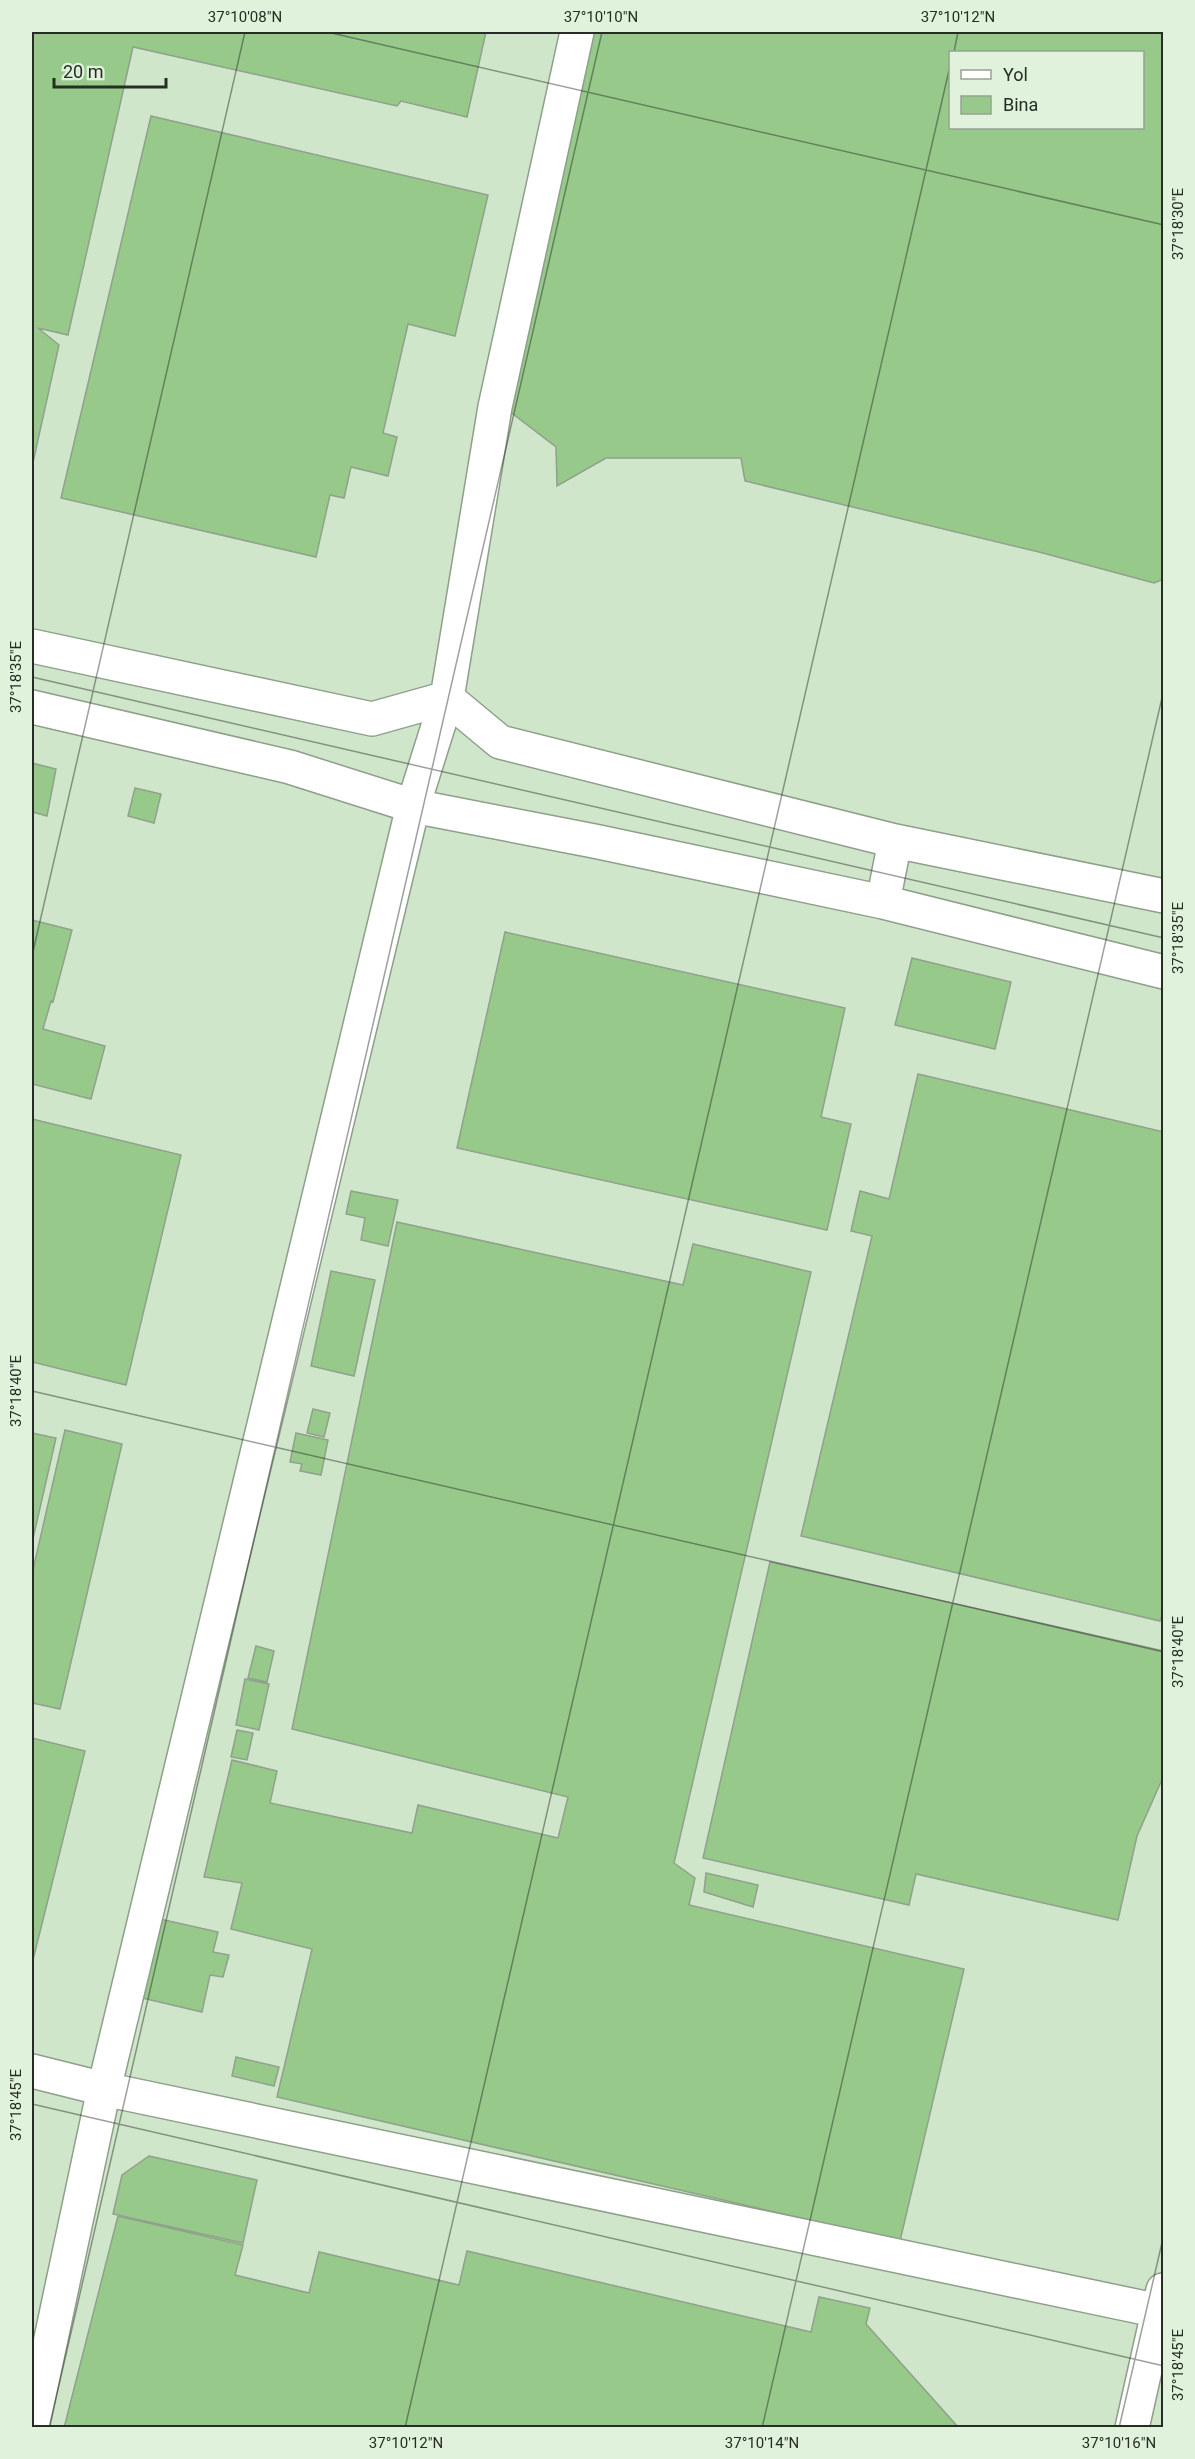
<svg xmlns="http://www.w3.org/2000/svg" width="1195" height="2459" viewBox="0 0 1195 2459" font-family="Roboto,sans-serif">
<rect width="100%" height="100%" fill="#e0f2db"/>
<path fill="#d0e6ca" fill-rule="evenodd" d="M32,32H1163V2427H32ZM950,52H1142V128H950Z"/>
<path fill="#96c98a" stroke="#90a18c" stroke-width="1.5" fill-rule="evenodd" d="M32,32H486L467,117L401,101L397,106L133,47L68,335L38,328L59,345L32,467Z
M591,32H1164V579L1154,583L1039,552L745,481L741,458H606L557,486L556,447L509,411ZM950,52H1142V128H950Z
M151,116L488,195L455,336L408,324L383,433L397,437L388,476L351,467L344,498L330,495L316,557L61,498Z
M32,763L56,769L47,816L32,812Z
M135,788L161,794L154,823L128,816Z
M32,920L72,930L53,1002L51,1001L43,1029L105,1046L91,1099L32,1084Z
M505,932L845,1008L821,1117L851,1124L827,1230L457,1148Z
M912,958L1011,982L995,1049L895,1025Z
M918,1074L1164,1132V1608L1160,1621L801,1536L872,1236L851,1231L860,1191L889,1199Z
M32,1119L181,1155L126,1385L32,1362Z
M351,1191L398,1200L388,1246L361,1240L365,1218L346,1214Z
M397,1222L683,1285L693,1244L811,1272L674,1863L695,1878L689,1905L964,1969L900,2241L277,2097L312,1949L231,1929L242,1883L204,1877L232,1760L277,1771L270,1803L412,1833L418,1805L558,1838L568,1797L292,1729Z
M331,1271L375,1280L354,1376L311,1366Z
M313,1409L330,1413L324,1437L307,1433Z
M65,1430L122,1444L60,1709L32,1703V1574Z
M32,1433L56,1438L32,1543Z
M296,1433L328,1440L321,1475L300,1471L302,1464L290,1462Z
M770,1562L1164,1651V1775L1137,1836L1118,1920L916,1874L909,1905L703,1858Z
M256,1646L274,1651L267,1682L248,1678Z
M245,1679L269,1684L259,1730L236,1725Z
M237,1730L253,1733L247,1760L231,1757Z
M32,1738L85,1751L32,1964Z
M706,1873L758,1885L753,1907L704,1892Z
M160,1919L218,1932L213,1952L229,1955L223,1977L210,1975L202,2012L142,1998Z
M236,2057L279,2067L274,2086L232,2076Z
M149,2156L257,2180L243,2243L113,2214L122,2175Z
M118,2216L243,2245L235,2275L309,2293L319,2252L459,2285L467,2251L811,2332L819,2297L870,2308L866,2324L959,2428H64Z"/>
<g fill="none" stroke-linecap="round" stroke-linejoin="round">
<g stroke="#8e9f8a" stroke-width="36">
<path id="minor" d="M32,646L372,719L447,698L500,742L895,841L1164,896
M32,707L290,767L413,806L594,841L883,902L1164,972
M883,902L895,841
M32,2071L104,2089L1164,2312
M32,2428L104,2089L413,806L447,698L495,407L577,32
M1132,2428L1163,2290"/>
</g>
<use href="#minor" stroke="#fff" stroke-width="33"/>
</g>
<path fill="none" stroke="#262d24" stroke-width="1.5" stroke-opacity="0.45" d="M327,32L1164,225M954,52L958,32M32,677L1164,938M32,956L245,32M32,1391L1164,1652M32,2104L1164,2366M49,2428L602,32M405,2428L950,66M762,2428L1164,689M1119,2428L1164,2234"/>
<rect width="1195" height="2459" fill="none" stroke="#e0f2db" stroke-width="66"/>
<rect x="949" y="51" width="195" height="78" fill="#e0f2db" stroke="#96a392" stroke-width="1.5"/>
<rect x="961" y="70" width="30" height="9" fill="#ffffff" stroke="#96a392" stroke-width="1.5"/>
<text x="1003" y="81" font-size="18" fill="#262d24">Yol</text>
<rect x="961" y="96" width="30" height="18" fill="#96c98a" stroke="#96a392" stroke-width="1.5"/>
<text x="1003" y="111" font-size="18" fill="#262d24">Bina</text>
<path d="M54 78v9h112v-9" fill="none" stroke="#262d24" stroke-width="3"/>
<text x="63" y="78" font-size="18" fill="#262d24" stroke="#e0f2db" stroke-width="4.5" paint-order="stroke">20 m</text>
<rect x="33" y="33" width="1129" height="2393" fill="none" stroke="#262d24" stroke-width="2"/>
<g font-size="15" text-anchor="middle" fill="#262d24">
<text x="245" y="22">37°10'08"N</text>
<text x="601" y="22">37°10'10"N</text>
<text x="958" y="22">37°10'12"N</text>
<text transform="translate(1178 224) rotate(-90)" y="5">37°18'30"E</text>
<text transform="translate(16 677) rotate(-90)" y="5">37°18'35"E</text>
<text transform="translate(1178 938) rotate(-90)" y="5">37°18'35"E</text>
<text transform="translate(16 1391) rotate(-90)" y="5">37°18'40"E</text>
<text transform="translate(1178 1652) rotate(-90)" y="5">37°18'40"E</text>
<text transform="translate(16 2105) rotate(-90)" y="5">37°18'45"E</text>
<text transform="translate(1178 2365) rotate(-90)" y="5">37°18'45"E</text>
<text x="406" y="2448">37°10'12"N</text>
<text x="762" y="2448">37°10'14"N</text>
<text x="1119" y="2448">37°10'16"N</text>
</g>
</svg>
